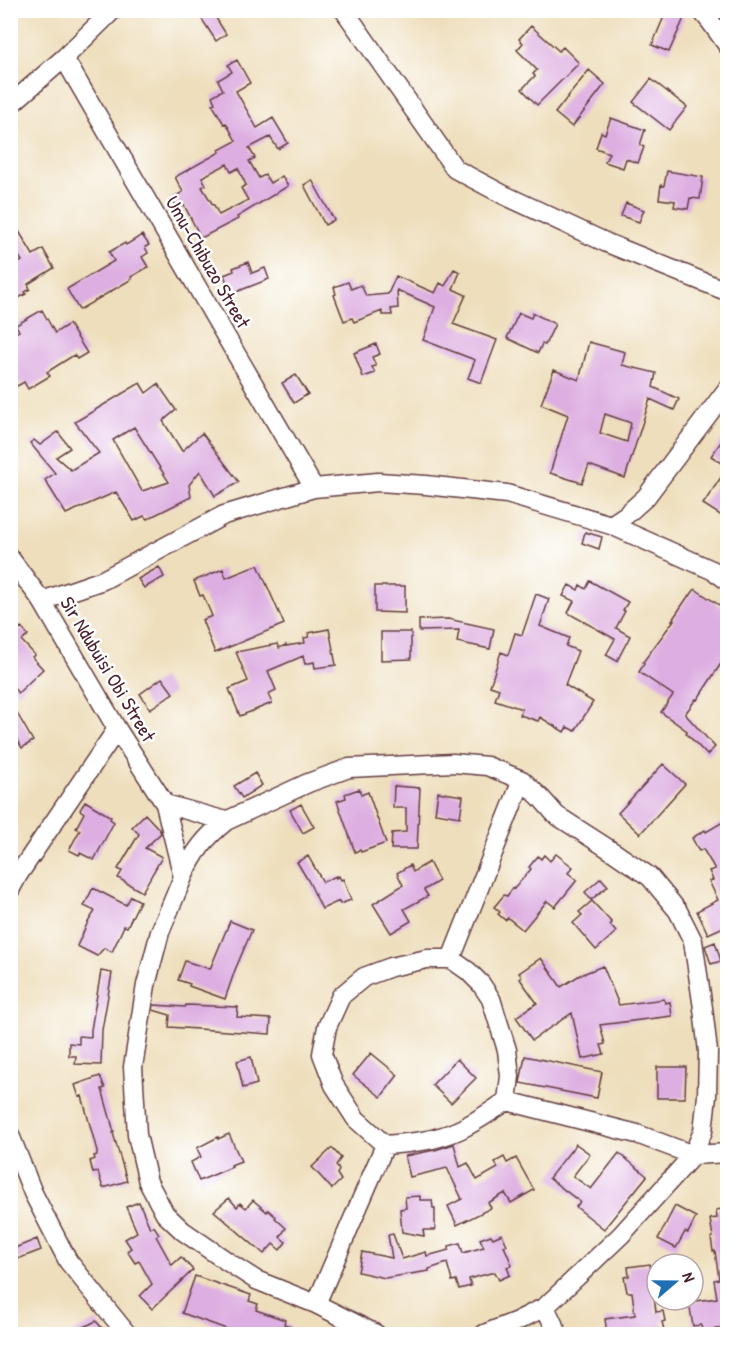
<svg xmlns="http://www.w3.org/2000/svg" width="738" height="1345" viewBox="0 0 738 1345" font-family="'Patrick Hand',sans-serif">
<rect width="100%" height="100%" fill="#fff"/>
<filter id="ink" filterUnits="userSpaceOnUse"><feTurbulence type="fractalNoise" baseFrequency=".0167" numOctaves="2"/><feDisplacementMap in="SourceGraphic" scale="12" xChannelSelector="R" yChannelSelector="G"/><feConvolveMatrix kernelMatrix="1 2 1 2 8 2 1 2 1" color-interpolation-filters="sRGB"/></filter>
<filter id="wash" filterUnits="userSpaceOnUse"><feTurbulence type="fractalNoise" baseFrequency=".008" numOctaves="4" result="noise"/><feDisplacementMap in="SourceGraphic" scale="24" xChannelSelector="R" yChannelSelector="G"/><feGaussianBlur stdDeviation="1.35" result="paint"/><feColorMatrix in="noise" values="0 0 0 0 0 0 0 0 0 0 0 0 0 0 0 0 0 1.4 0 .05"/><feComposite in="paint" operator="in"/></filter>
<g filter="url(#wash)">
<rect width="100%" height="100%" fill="#eedebc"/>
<g id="blocks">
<path fill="#ddaee1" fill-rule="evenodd" d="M196,10H211L226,34L216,41Z
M653,10H667L684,18L669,52L652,45L663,19Z
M531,26L559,51L563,47L579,63L537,105L522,89L535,76L533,74L537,70L517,50L523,43L519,39Z
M237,60L250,83L236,91L257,128L273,118L288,143L278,149L270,137L249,148L255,158L249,161L259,178L265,175L270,183L282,176L288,186L237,217L238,219L201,238L184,205L178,209L172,198L183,192L175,177L220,152L219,150L236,141L226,123L224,124L212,104L215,103L212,96L223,90L218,80L232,72L228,65ZM227,164L231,172L238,168L246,185L241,188L248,200L219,215L214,205H213L202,187L206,185L202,177Z
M589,70L605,84L572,127L555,113Z
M651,79L687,107L669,130L633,102Z
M611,118L645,130L640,145L644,147L638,163L626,159L623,168L605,162L609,153L596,148L601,132L605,134Z
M667,171L703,177L700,199L690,198L688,209L674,207L675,201L659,199L661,185L664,186Z
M312,180L334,220L325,225L304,185Z
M626,203L644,210L639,222L621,216Z
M10,216L33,255L43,249L54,268L28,284L30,289L25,292L26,294L15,300L10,292V268L22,261L10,242Z
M142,235L149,245L145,247L148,253L142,257L148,267L131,277L132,279L79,310L67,289L114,261L109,252L125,243L126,245Z
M248,262L252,273L265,268L269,279L231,294L224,275L234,271L233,268Z
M454,269L460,272L453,289L466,295L453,324L497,340L481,383L468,378L475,360L423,340L435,307L397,290L398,308L391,309L392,315H382V311L354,322L352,318L344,321L334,295L336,294L334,287L348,282L351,289L361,285L366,296L388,294L396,276L435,293L440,283L445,286Z
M42,310L55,333L69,324L87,353L77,359L74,355L47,372L50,376L28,389L24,382L10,390V336L19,331L16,325Z
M519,313L531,318L533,313L555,324L545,345L542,344L538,353L507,338Z
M589,342L625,352L622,365L656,373L653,387L679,399L674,410L650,399L625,478L589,465L582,483L550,473L568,415L541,404L554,370L579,380ZM605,414L631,423L627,442L600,433Z
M376,344L380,354L372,357L376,366L372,367L375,373L363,377L354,353Z
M296,375L308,394L294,403L282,383Z
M140,383L146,393L158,384L176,410L163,421L182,451L202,433L239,482L215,496L200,471L189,485L191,497L147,519L144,516L134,521L116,492L66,514L45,480L55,473L30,443L34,440L40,445L58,432L70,448L56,457L71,470L99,453L75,422ZM134,427L169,482L142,491L113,440Z
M728,432V467L711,456Z
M728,467V520L703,504Z
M585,532L602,537L599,549L582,543Z
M258,565L284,624L215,653L202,620L212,616L203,595L200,596L194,581L223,569L226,578Z
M159,567L164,577L144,588L138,579Z
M590,581L628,602L623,610L625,611L616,628L630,636L617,661L606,655L615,639L568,613L574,601L563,596L569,585L578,590L580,585L586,589Z
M375,586H405V613L375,612Z
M695,589L728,611V653L697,700L696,699L685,714L715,747L707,755L686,733L687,731L661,712L673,695L639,672L644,664L643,662L674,620H672L689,595L690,596Z
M536,594L549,599L540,626L569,638L566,646L578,651L565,685L593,702L575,731L567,727L564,732L540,717L538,721L520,715L522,709L495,700L499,689L490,686L501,652L508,655L515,633L522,635Z
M448,619L494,629L490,649L457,642L459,630L419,631V620Z
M21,627L28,635L22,641L35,655L32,657L43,669L18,693L10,684V637Z
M329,629L336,665L315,668L314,662L305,664L303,656L268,671L276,690L268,694L272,703L240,716L229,689L248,681L236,652L277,644L279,648L286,645V646L305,643L304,638L309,637L308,633Z
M381,632H411V659L381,660Z
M162,678L173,693L150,709L140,694Z
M10,701L33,741L22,748L10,727Z
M663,764L685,784L640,834L618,813Z
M255,773L262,785L242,798L234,786Z
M394,786L420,788L417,849H391L392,833L406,832V808H393Z
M359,789L361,795L368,792L386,843L361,852L360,850L355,852L337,801L346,798L345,794Z
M438,792L463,796L460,817L435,813Z
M85,801L111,817L110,819L114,822L94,860L80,853L79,855L69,850L80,830L76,828L84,813L80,810Z
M301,804L314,827L303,833L290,810Z
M145,814L159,829L161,833L145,848L162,857L142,892L118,878L122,871L118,869L139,834L132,827Z
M728,819V925L708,934L697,911L718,900L709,881L713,880L709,871L715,869L703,849L699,851L692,838L705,830L706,832Z
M556,854L573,867L568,873L577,880L555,907L547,901L523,930L508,918L505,920L498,914L500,912L494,907L504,895L507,896L513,888L514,889L531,869L529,867L538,856L541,859L544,855L550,861Z
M308,856L323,882L336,876V878L339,876L341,880L343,879L351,900L340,904L339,901L322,909L309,882L297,862Z
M429,862L439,881L424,890L428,896L404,909L411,921L391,933L373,904L403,885L397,873L410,865L413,872Z
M601,878L608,886L591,900L585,892Z
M93,888L126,905L131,896L140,901L127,927L124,926L112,952L104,948L97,956L77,946L88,922L95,911L84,906Z
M592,901L612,923L610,925L616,932L596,950L573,923L582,915L579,912Z
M230,921L252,930L235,970L225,999L189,986L190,984L178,980L185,961L210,969Z
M715,942L721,961L711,964L705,946Z
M541,958L561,987L580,975L603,966L619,1005L664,999L665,1003L670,1002L672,1016L600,1025L605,1044L601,1045L604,1054L582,1059L572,1013L532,1040L516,1017L537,1003L520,979L522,977L519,973Z
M101,971L112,973L102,1030L101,1065L75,1064L76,1056H69V1043L79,1044V1036L91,1037V1030Z
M154,1005L185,1007L186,1005L238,1007L237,1017L271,1019L270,1034L169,1027L170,1015L153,1010Z
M371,1053L398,1075L381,1097L353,1075Z
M525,1056L602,1072L597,1098L520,1083Z
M251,1057L257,1084L243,1088L237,1061Z
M457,1059L476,1078L451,1103L432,1085Z
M657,1067H686L685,1098H657Z
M100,1076L105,1088L102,1089L114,1132L113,1133L127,1181L103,1188L98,1172L93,1173L90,1161L95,1159L94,1156L97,1155V1151L82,1096L79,1097L75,1085Z
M229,1134L241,1161L231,1165L232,1167L199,1181L191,1162L201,1157L197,1148L218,1137V1139Z
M454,1144L460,1167L468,1163L477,1180L498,1168L495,1162L504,1157L507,1163L516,1158L534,1190L511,1203L505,1193L488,1203L491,1208L457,1225L448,1206L462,1199L447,1168L410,1177L405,1156L435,1150Z
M576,1144L590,1154L573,1176L591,1189L619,1153L647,1176L604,1229L576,1207L580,1202L549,1178Z
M332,1148L341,1158L336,1165L339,1170L337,1174L341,1180L332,1189L312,1167Z
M420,1196V1200H432L433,1208H435V1230H423L424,1236L402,1232L400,1209L406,1208L405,1197Z
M229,1198L237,1207L240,1203L246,1208L253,1200L267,1212L268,1210L276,1217L275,1218L286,1228L280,1237L286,1242L280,1250L273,1244L264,1254L214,1211Z
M139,1202L150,1228L154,1226L159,1234L156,1236L172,1265L181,1257L193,1270L152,1309L140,1296L152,1284L139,1261L135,1263L127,1251L131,1248L125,1239L137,1232L126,1207Z
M675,1206L696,1217L688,1233L685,1232L676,1248L658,1239Z
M728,1208V1327L702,1331L701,1325L693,1326L689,1302L717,1298L714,1280L719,1279L715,1251H713L711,1238L713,1237L710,1219L717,1218L716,1210Z
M393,1234L402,1259L426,1252L427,1256L449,1250V1246L460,1243L463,1253L484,1247L480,1239L491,1235L493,1238L502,1234L507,1245L504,1246L512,1265L507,1267L510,1275L499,1280L495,1272L487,1274L469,1279L471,1286L459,1289L456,1280L452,1281L447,1263L429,1269V1271L385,1278L358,1272L362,1252L392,1258L388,1235Z
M37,1239L41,1250L10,1262V1250Z
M650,1264L656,1312L663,1311L665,1321L662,1322L664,1330L629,1335H624L623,1331L607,1334L605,1319L635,1315L632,1292H627L624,1277L629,1276L628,1267Z
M195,1276L251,1295L249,1301L258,1304L256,1310L285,1320L284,1324L290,1326L287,1335H243L182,1313Z
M96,1321L108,1335H68Z"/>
</g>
</g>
<g filter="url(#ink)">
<use href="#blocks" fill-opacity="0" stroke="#633c41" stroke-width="1.5"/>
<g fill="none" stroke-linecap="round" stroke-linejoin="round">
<g stroke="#633c41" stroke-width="21">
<path id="minor" d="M344,10L455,169L504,195L607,243L721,289L728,290
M701,10L710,21L728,46
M64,58L314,488
M10,105L64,58L113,10
M611,525L626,515L646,497L728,388
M10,558L42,601L117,729L165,804L183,877L160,932L146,985L133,1067L137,1135L148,1182L165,1214L183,1231L228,1262L256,1280L316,1304L376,1334
M42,601L103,580L224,515L314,488L378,482L426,485L507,494L611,525L714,571L728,581
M165,804L226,821L308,783L349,768L453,763L487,766L522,780L541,798L556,815L615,853L650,877L678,911L693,941L703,1008L708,1052L707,1096L703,1131L693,1155L621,1235L545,1307L517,1321L484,1334
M183,877C194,852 205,838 226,821
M10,890L18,875L117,729
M451,959L522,780
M10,1135L33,1193L68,1261L127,1334
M385,1145L356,1119L334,1085L322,1054L327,1027L341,996L364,977L391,967L427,959H451L468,971L481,984L491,999L507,1050L510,1076L507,1101
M316,1304L385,1145C411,1143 435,1141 459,1130C476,1122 491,1111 507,1101L637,1134L693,1155L728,1153
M545,1307L558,1334"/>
</g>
<use href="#minor" stroke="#fff" stroke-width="18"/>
</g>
</g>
<g text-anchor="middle" stroke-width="5" stroke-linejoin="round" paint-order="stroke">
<g font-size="20" fill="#4a1f2b" stroke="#fff">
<text transform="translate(208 262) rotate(60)" y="7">Umu-Chibuzo Street</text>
<text transform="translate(108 669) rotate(59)" y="7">Sir Ndubuisi Obi Street</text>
</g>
</g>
<rect width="738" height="1345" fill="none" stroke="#fff" stroke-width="36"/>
<g transform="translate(675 1282) rotate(70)"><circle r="28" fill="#ffffff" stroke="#b7a5aa" stroke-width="1.5"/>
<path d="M0-4.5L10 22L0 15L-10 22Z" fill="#1f6fb2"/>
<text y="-9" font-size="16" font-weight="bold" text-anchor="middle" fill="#4a1f2b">N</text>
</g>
</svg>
